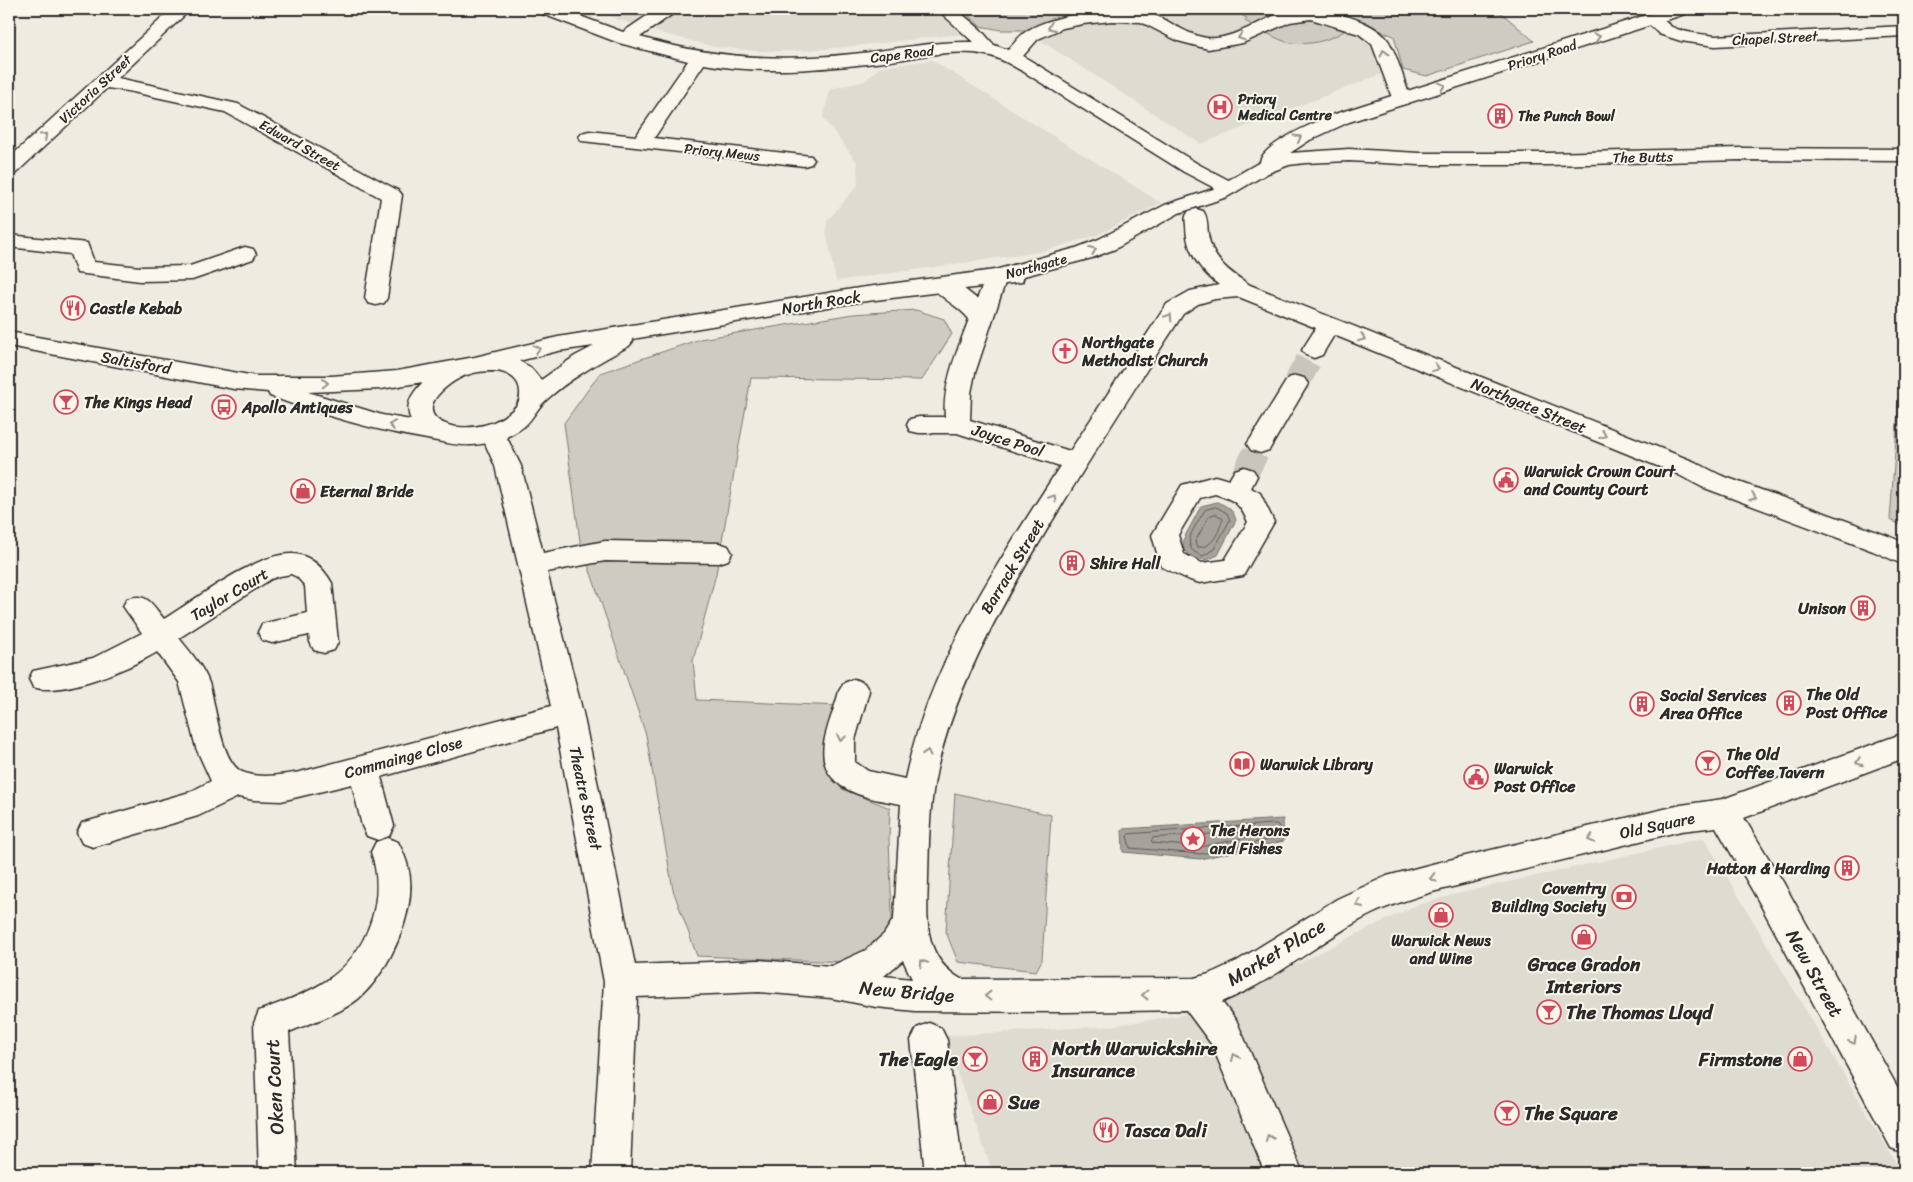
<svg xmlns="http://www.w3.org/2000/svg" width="1913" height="1182" viewBox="0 0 1913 1182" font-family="Sriracha,sans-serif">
<rect width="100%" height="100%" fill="#eeebe0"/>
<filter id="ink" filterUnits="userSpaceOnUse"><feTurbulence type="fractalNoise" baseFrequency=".02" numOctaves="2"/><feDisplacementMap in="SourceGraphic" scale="10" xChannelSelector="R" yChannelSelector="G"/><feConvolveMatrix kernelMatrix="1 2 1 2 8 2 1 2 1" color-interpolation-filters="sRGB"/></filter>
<g filter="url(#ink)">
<path fill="#dedbd1" d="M587,9H935L961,34L845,47L796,51H756L716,47L660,33Z
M1165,9H1229L1248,18L1365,30L1389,71L1201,144L1032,35L1059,23L1144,17Z
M932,60L1029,121L1161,203L1095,236L1040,252L836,281L826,231L827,221L858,185L857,162L823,118L830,89L865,81L880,67Z
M1704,838L1902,1173H993L944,1036L1110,1026L1200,1012L1414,906L1460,893Z"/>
<path fill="#cecbc2" stroke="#7c7b76" d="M961,9H1165L1154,13L1108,11L1057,18L1025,30H1001L980,26Z
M1229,9H1497L1534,41L1427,76L1403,70L1394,36L1356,21C1340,38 1314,46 1291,43C1278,41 1257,27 1245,21L1247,18Z
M916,310L944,319L952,334L922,380L751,378L716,574L693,661L697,700L841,706L829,771L842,789L890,808L889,840L894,964L697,956L673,890L646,735L580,541L564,423L600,373L700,339L853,314Z
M1904,340V526L1890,520L1903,341Z
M955,793L1051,815L1042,960L1036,971L958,962L946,932Z"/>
<path fill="#a4a29a" stroke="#74726e" d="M1217,502C1227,506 1233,509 1236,520L1218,555L1207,560L1192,558L1183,549V540L1201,506Z
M1283,819L1284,841L1200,859L1123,852L1122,829Z"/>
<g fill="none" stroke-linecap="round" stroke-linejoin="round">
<path stroke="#5b5b57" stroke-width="1" d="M1216,507L1227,513L1230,520L1214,549L1203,556C1176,548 1196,526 1205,510Z
M1216,514L1223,519C1218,532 1214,548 1197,547L1195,542L1209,516Z
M1276,824L1279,826L1278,838L1200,854L1130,848L1127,836L1129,834Z
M1247,832L1250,834L1248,837L1200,847L1153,843L1151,841L1153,838Z"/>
<path stroke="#c7c5bc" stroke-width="26" stroke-dasharray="26 12" stroke-linecap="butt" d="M1296,384L1314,350
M1244,476L1260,444"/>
<g stroke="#2b2b2b" stroke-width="3">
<path id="minor" d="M172,9H191L118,78L238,104L399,191L402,195L387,298L384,303L376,305L368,303L365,298L381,198L225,112L128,91L107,88L16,173L9,175V158Z
M537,9H561L623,32L657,9H677L674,13L640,37C710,58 779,62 852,54C892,50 933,41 973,42L937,9H956L980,29L994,45L1008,50C1014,44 1020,35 1027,31C1051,15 1120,4 1148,13C1169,19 1185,35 1207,38C1229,41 1258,22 1278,14C1306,3 1368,15 1387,39C1396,50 1405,85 1411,99L1408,103L1401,105L1394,103L1372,44L1359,34L1311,19L1290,22L1243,43L1208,49L1178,41L1141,22L1112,21L1083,24L1063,28L1038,39L1023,56L1198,164L1236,184L1239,188L1236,192L1229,194L1222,192L1184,172L1024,72C1012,66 1000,57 986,55C953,48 916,58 884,62C825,69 763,75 704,64L654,138L811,156L814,160L811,164L804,166L582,141L579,137L582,133L589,131L636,136L688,61L619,43L540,13Z
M1653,14C1662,16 1665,23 1672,27C1685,33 1701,34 1715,36L1904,26V36L1715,46L1681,41L1659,34L1644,19L1647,15Z
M1196,209L1203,211C1208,217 1207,226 1208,234C1212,260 1229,272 1250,285L1695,462L1720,475L1891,537L1904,543V565L1873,551L1702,487L1677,474L1334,335L1322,355L1314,358L1306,355L1302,350L1316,328L1239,297L1215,299L1198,304L1183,314L1168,337C1130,395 1093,454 1057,513C1008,594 959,676 937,769C929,805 929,842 928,878C927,918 922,957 961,979L1194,978L1209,974L1237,961L1337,899L1387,876L1432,864L1681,805L1723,799L1904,733V758L1744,818L1783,882L1904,1099V1153L1891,1148L1759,902L1716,827L1681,831L1432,892C1407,900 1383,907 1360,920C1314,946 1272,982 1222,1002L1237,1022L1303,1173H1265L1212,1045L1186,1010L1066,1012L915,1011L876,1007L831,998L759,992L637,997L630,1173H592L604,982L556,728L381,777L394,826L389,836L378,840L367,836L362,826L352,784L281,801L254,800L238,797L198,816L93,847L82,843L77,833L82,823L190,792L211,781L196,748L179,682L157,652C131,668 62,697 33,687L29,679L33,671L93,658L142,633L123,606L127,599C148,592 152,605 164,619C195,600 257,552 293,554C311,555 324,569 332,583L338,642L334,650L324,653L314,650L310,642L309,635L272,643L262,640L258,632L262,624L307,613L305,586L297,577L291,574L280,576L271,579L179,638C190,652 203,666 209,683C216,704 220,761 242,772C259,779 283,775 300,772L551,706L495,466L480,432L483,426L492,424L501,426L521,466L543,553L605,541L719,543L728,546L732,553L728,560L719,563L605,561L547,572L583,713L635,965L759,960L831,966L866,950L884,934L894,918L901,804C865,798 817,790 824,743C827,725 835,708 839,691L844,683L854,679L864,683L869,691L855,740V762L868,771L905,779C929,664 998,563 1060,466L957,433H919L910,431L907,425L910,419L919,417H945C942,385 958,349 969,319C958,305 938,297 930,284L933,279C950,275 964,289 977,299L988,272L996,270L1004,272L1007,277L975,373L971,393L970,420L1070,451L1167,304L1190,291L1219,285C1199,270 1186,250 1186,225C1185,219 1185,216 1189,211ZM903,960L912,979L884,976Z
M9,235L87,243L94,262L140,267L190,266L245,247L253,249L256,254L253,259L192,280L140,281L77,273L70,254L9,247Z
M1296,376L1304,378L1308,384L1269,450L1260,453L1251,450L1247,444L1251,438L1288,378Z
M1244,467L1253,470L1257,476L1251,488L1260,493L1274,522L1243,576L1200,583L1190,580L1162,567L1159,560L1152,535L1182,485L1215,476L1229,480L1235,470ZM1215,494C1235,500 1239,503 1248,522L1225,560L1202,563L1184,554L1178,535L1200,498Z
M387,838L398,842C402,850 406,858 408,867C419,908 389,973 358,999C338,1015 312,1022 289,1032L297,1173H259L254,1023L259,1011C281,1002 305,995 326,981C368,954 387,898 371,852L376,842Z
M929,1023L941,1028L947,1040L963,1173H925L911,1040L917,1028Z"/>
</g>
<g stroke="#2b2b2b" stroke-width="3">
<path id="major" d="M1665,9H1691L1688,13L1349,122L1310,140L1290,153L1349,149L1419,153H1548L1740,148L1904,149V161L1740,160L1548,165H1419L1349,161L1305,163L1289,165L1268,173L1227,197L1179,213L1115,249L1092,258L1024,276L1022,282L859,302L632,339L633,341L629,346C601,361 567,380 544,402C535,411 531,423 519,430C506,439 488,444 472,445C457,446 442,442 427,439C373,430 322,415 270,396L268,392L234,389L9,346V332L255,376H331L397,371L475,357L558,337L859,288L995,270L1076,248L1099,239L1165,205L1213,189L1260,162C1262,144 1318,121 1335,114ZM594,346L575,356L541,380L530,367L519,361L558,351ZM497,371C508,373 520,379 520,392C521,402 515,409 507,414C473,442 397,423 450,384C466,373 477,371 497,371ZM423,382C412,393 404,405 411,420L382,415L308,392L381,389Z"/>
</g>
<use href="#minor" fill="#fbf7ec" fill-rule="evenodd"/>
<use href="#major" fill="#fbf7ec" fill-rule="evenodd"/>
</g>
<defs><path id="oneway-chevron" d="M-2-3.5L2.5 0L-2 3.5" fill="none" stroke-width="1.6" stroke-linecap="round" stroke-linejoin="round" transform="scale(1.25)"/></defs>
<g stroke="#93918c">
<use href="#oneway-chevron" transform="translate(1051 27) rotate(157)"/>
<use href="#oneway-chevron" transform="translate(1241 37) rotate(161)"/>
<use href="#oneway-chevron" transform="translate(1597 37) rotate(-17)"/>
<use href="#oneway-chevron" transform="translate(1384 53) rotate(-107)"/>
<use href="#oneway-chevron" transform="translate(1442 86) rotate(-17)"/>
<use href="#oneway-chevron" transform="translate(44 136) rotate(-43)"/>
<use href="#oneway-chevron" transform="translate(1298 138) rotate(-29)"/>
<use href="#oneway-chevron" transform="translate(1093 250) rotate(-23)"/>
<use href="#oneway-chevron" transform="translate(1169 317) rotate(-57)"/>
<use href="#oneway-chevron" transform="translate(1362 338) rotate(22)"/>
<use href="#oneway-chevron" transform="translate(537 349) rotate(-14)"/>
<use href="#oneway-chevron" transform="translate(1436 368) rotate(22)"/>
<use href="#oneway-chevron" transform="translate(325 383) rotate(-1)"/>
<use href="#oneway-chevron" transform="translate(392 425) rotate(-171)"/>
<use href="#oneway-chevron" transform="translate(1603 435) rotate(22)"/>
<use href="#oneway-chevron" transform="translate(1753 497) rotate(20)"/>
<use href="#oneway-chevron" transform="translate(1053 498) rotate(-58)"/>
<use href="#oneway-chevron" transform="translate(841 738) rotate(101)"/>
<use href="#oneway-chevron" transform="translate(927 753) rotate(-73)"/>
<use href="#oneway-chevron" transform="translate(1859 762) rotate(159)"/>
<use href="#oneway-chevron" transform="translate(1591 839) rotate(166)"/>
<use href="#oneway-chevron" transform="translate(1433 878) rotate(166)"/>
<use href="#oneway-chevron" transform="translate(1359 904) rotate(156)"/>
<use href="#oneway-chevron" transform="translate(923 963) rotate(-122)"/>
<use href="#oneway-chevron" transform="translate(1145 995) rotate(179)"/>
<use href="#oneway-chevron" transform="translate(988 996) rotate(-179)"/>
<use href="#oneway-chevron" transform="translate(1853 1041) rotate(61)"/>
<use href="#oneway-chevron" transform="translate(1235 1057) rotate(-113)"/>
<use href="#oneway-chevron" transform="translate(1269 1138) rotate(-113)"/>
</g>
</g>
<defs>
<g id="hospital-ring" transform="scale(1.25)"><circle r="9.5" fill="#fbf7ec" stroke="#d1495b" stroke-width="1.5"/><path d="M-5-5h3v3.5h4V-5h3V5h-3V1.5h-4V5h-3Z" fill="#d1495b"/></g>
<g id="building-ring" transform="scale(1.25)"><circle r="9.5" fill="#fbf7ec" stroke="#d1495b" stroke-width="1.5"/><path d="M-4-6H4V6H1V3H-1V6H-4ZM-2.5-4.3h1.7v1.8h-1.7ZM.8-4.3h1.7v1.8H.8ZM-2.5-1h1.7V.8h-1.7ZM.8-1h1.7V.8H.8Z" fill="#d1495b"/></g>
<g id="restaurant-ring" transform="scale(1.25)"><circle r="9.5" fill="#fbf7ec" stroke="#d1495b" stroke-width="1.5"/><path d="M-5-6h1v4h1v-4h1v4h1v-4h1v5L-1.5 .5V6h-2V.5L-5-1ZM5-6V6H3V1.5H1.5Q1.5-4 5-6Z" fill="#d1495b"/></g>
<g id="church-ring" transform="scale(1.25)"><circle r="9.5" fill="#fbf7ec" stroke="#d1495b" stroke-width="1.5"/><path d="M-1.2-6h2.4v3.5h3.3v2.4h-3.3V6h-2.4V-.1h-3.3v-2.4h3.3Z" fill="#d1495b"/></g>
<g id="bar-ring" transform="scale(1.25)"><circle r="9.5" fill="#fbf7ec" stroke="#d1495b" stroke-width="1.5"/><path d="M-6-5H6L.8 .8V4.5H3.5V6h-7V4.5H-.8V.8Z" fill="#d1495b"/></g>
<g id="bus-ring" transform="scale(1.25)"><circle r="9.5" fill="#fbf7ec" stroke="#d1495b" stroke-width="1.5"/><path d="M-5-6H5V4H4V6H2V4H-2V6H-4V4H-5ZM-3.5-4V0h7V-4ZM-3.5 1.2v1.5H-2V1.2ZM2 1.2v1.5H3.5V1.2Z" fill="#d1495b"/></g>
<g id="civic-ring" transform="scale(1.25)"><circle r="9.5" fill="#fbf7ec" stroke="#d1495b" stroke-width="1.5"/><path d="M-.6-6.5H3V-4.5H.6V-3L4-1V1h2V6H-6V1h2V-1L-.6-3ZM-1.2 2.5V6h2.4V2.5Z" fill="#d1495b"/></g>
<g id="shop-ring" transform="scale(1.25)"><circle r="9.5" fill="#fbf7ec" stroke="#d1495b" stroke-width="1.5"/><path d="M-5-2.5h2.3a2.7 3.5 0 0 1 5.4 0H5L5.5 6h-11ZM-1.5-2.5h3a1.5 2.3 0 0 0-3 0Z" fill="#d1495b"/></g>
<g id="library-ring" transform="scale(1.25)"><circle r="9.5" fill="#fbf7ec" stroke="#d1495b" stroke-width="1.5"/><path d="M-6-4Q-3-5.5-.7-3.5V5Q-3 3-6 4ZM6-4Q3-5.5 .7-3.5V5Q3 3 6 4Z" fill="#d1495b"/></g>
<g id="sight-ring" transform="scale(1.25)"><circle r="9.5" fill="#fbf7ec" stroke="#d1495b" stroke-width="1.5"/><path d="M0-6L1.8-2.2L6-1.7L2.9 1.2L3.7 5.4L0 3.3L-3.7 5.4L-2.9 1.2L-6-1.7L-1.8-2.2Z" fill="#d1495b"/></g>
<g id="bank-ring" transform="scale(1.25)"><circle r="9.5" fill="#fbf7ec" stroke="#d1495b" stroke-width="1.5"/><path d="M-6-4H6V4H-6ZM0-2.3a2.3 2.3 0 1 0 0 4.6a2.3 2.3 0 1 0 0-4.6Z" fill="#d1495b"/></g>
</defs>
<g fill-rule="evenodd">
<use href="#hospital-ring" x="1220" y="107"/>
<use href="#building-ring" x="1500" y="116"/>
<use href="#restaurant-ring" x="73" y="308"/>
<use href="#church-ring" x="1065" y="351"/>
<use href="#bar-ring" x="66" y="402"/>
<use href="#bus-ring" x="224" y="407"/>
<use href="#civic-ring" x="1506" y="480"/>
<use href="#shop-ring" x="303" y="491"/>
<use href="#building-ring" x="1072" y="563"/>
<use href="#building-ring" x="1863" y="608"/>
<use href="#building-ring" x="1789" y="703"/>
<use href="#building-ring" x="1642" y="704"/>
<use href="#bar-ring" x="1708" y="763"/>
<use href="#library-ring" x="1242" y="764"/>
<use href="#civic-ring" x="1476" y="777"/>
<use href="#sight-ring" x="1193" y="839"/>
<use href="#building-ring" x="1847" y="868"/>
<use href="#bank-ring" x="1624" y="897"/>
<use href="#shop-ring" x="1441" y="915"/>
<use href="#shop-ring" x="1584" y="937"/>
<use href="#bar-ring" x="1549" y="1012"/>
<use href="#bar-ring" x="975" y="1059"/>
<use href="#building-ring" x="1035" y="1059"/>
<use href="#shop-ring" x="1800" y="1059"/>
<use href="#shop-ring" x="990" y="1102"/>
<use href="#bar-ring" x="1507" y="1113"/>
<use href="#restaurant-ring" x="1106" y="1130"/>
</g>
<g text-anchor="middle" stroke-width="4" stroke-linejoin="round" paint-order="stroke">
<g font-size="14" fill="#2b2b2b" stroke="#fbf7ec">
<text transform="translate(1775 38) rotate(-3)" y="5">Chapel Street</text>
<text transform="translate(902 54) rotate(-7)" y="5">Cape Road</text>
<text transform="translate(1542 55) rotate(-18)" y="5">Priory Road</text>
<text transform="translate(95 89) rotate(-43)" y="5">Victoria Street</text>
<text transform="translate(300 145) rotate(29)" y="5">Edward Street</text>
<text transform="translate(722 152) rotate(6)" y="5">Priory Mews</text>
<text transform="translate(1643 157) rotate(-1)" y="5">The Butts</text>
<text transform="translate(1036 266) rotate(-15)" y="5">Northgate</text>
</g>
<g font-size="14" font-weight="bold" fill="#2b2b2b" stroke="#fbf7ec" text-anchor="start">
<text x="1238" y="104">Priory<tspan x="1238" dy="16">Medical Centre</tspan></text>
<text x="1518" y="121">The Punch Bowl</text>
</g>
<g font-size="16" fill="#2b2b2b" stroke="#fbf7ec">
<text transform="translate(821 302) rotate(-9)" y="6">North Rock</text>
<text transform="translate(136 362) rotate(10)" y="6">Saltisford</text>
<text transform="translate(1529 405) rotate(22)" y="6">Northgate Street</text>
<text transform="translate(1008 440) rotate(18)" y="6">Joyce Pool</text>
<text transform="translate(1012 566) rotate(-59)" y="6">Barrack Street</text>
<text transform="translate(229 594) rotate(-31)" y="6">Taylor Court</text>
<text transform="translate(403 757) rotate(-15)" y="6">Commainge Close</text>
<text transform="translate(586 798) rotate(78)" y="6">Theatre Street</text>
<text transform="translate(1657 825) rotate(-12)" y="6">Old Square</text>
</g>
<g font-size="16" font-weight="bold" fill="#2b2b2b" stroke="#fbf7ec" text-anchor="start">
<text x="90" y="314">Castle Kebab</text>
<text x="1082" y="348">Northgate<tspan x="1082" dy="18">Methodist Church</tspan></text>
<text x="84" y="408">The Kings Head</text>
<text x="242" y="413">Apollo Antiques</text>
<text x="1524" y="477">Warwick Crown Court<tspan x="1524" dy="18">and County Court</tspan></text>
<text x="320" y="497">Eternal Bride</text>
<text x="1090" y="569">Shire Hall</text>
<text x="1846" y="614" text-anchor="end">Unison</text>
<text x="1806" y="700">The Old<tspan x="1806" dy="18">Post Office</tspan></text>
<text x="1660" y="701">Social Services<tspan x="1660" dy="18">Area Office</tspan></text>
<text x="1726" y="760">The Old<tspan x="1726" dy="18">Coffee Tavern</tspan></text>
<text x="1260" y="770">Warwick Library</text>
<text x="1494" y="774">Warwick<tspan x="1494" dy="18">Post Office</tspan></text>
<text x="1210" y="836">The Herons<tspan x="1210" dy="18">and Fishes</tspan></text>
<text x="1830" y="874" text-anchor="end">Hatton &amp; Harding</text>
<text x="1606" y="894" text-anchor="end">Coventry<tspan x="1606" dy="18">Building Society</tspan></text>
<text x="1441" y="946" text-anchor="middle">Warwick News<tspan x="1441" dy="18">and Wine</tspan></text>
</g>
<g font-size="19" fill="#2b2b2b" stroke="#fbf7ec">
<text transform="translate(1276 952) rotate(-31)" y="7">Market Place</text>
<text transform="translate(1815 973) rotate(61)" y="7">New Street</text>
<text transform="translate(907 991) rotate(5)" y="7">New Bridge</text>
<text transform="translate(274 1087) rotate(-93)" y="7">Oken Court</text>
</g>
<g font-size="19" font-weight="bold" fill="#2b2b2b" stroke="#fbf7ec" text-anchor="start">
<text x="1584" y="971" text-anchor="middle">Grace Gradon<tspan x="1584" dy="22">Interiors</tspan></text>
<text x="1566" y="1019">The Thomas Lloyd</text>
<text x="1052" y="1055">North Warwickshire<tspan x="1052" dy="22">Insurance</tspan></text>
<text x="958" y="1066" text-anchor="end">The Eagle</text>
<text x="1782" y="1066" text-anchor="end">Firmstone</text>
<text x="1008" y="1109">Sue</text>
<text x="1524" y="1120">The Square</text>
<text x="1124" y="1137">Tasca Dali</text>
</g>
</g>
<rect width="1913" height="1182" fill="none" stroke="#fbf7ec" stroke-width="30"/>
<rect x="15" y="15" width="1883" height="1152" fill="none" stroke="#2b2b2b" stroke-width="2" filter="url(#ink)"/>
</svg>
